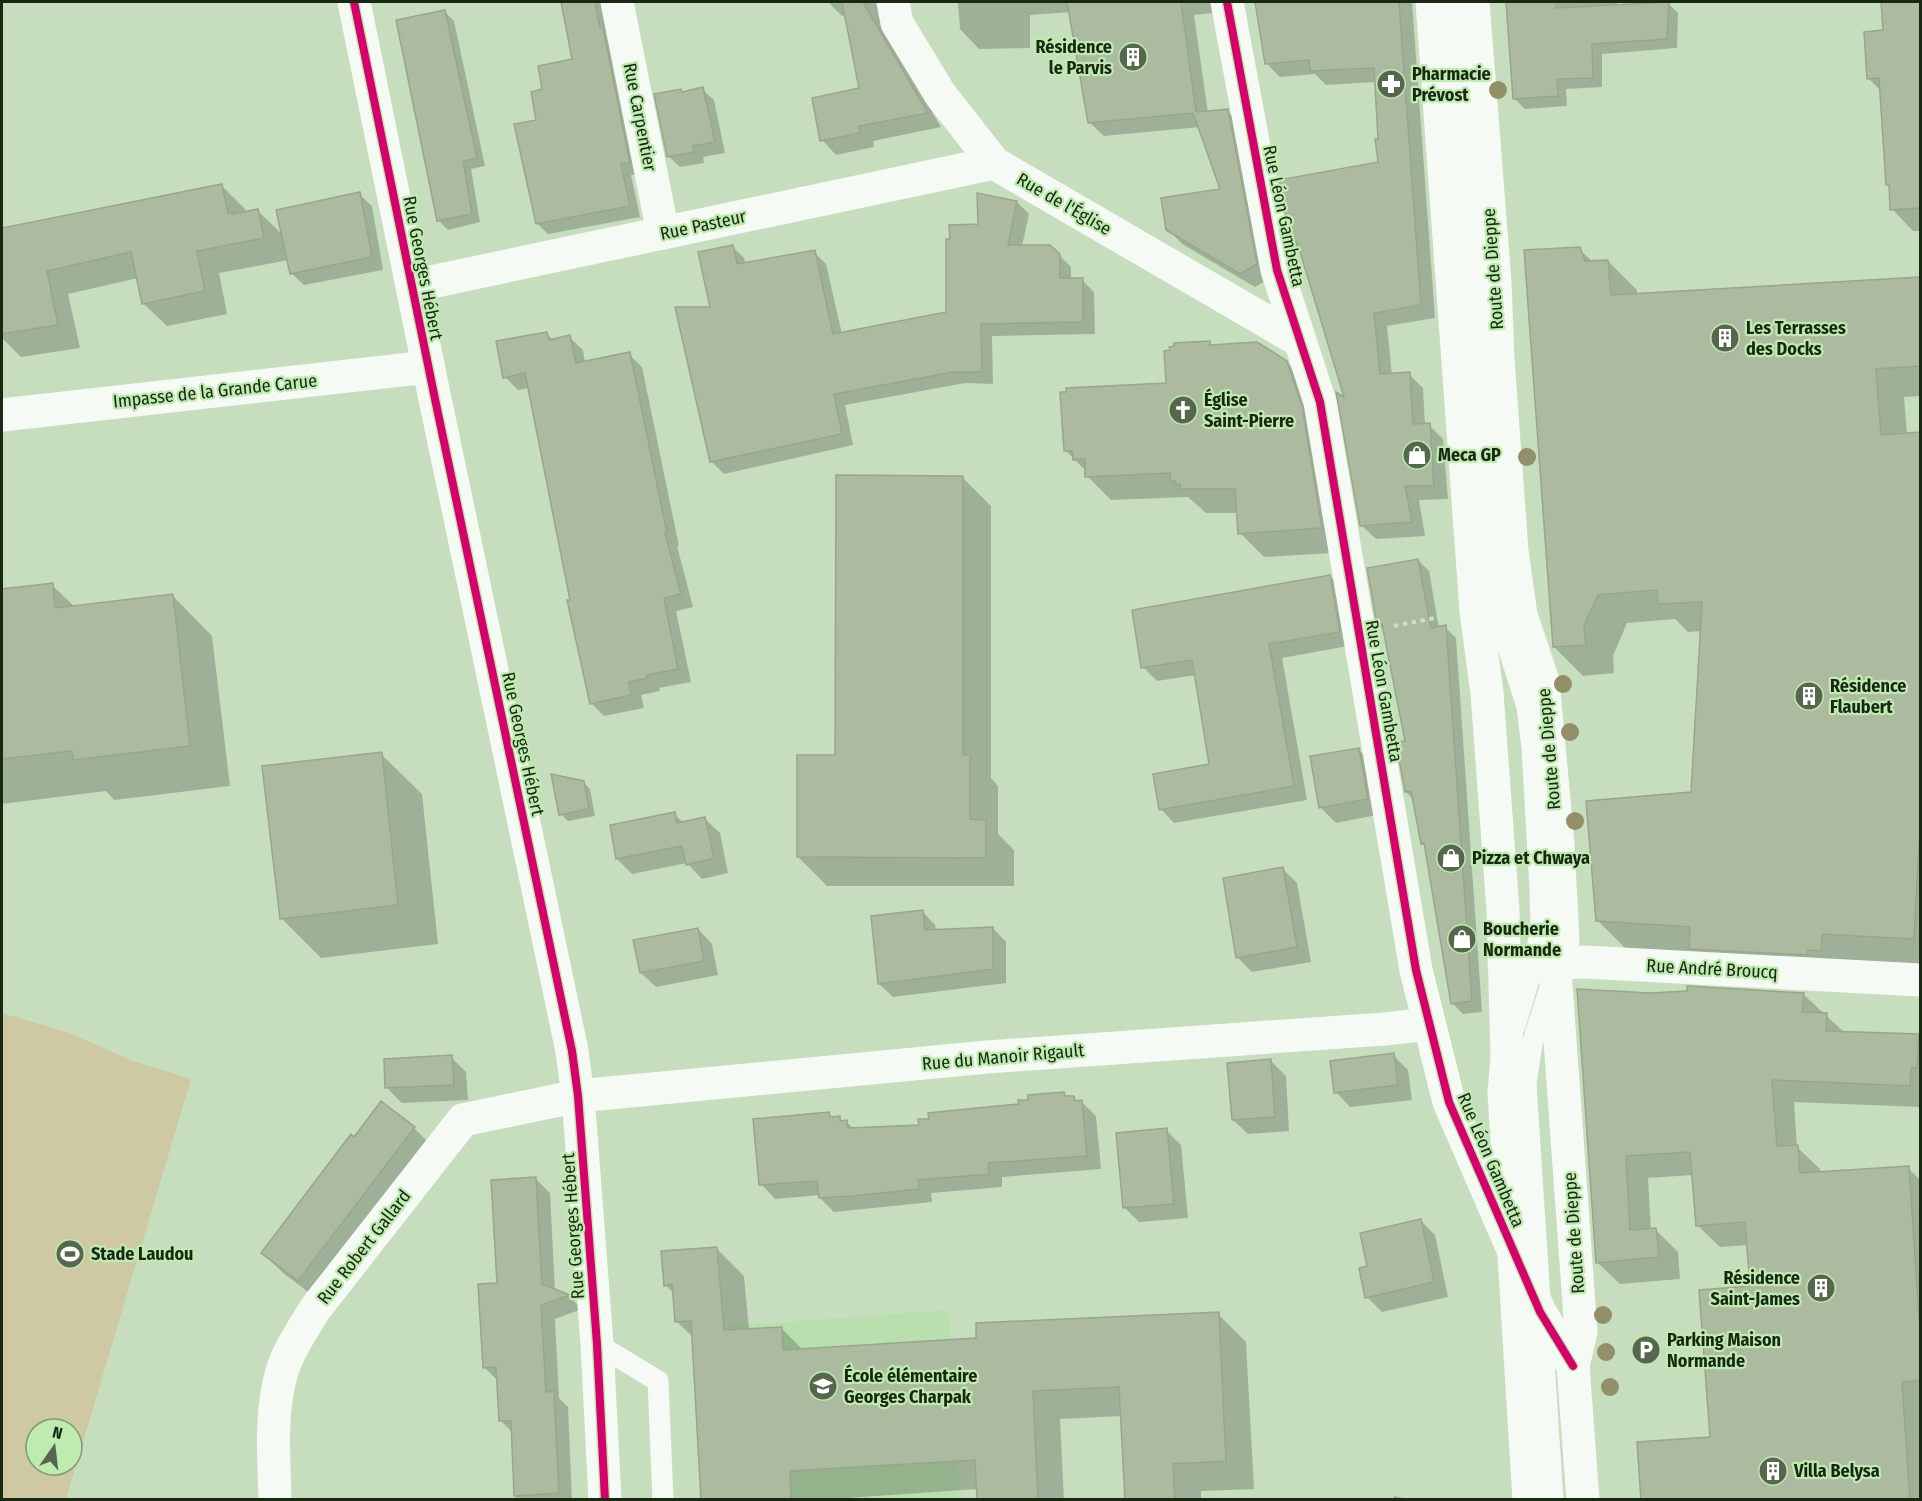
<svg xmlns="http://www.w3.org/2000/svg" width="1922" height="1501" viewBox="0 0 1922 1501" font-family="'Fira Sans Condensed',sans-serif">
<rect width="100%" height="100%" fill="#c6debe"/>
<path fill="#b9dfae" d="M948,1310L960,1499H702L691,1329Z"/>
<path fill="#cec9a2" fill-rule="evenodd" d="M2,1013L70,1033L130,1060L191,1079L66,1499H2ZM36,1429H72V1465H36Z"/>
<path fill="#0003" d="M564,2H607L640,174L631,175L640,217L548,234L537,223V121L544,90L574,60Z
M828,2H885L889,39L941,127L873,141L874,147L836,155L822,140L860,90L846,15L842,16Z
M958,2H1229L1223,12L1194,15L1208,113L1227,111L1241,125L1270,278L1255,287L1182,244L1168,229L1222,190L1200,127L1104,136L1089,122L1071,12L1030,15V48L979,49L960,29Z
M1252,2H1412L1435,318L1387,326L1392,375L1409,374L1423,388L1425,425H1429L1443,439L1448,499L1419,500L1425,536L1376,539L1361,525L1346,400L1303,254L1293,244L1281,181L1380,163L1376,82L1326,85L1315,74L1280,77L1266,63L1257,6Z
M1508,2H1617V6L1668,3L1678,13L1677,48L1602,54V87L1566,89L1567,106L1525,109L1515,99Z
M1883,2H1920V231H1913L1892,209L1890,187L1887,184L1881,91L1868,78L1885,32Z
M445,12L454,21L485,166L471,169L480,222L448,230L439,221L398,21Z
M702,89L714,100L725,153L703,157L704,163L680,167L668,156L680,90L683,93Z
M222,186L245,209L246,213L258,211L284,236L359,194L372,206L383,270L304,285L291,273L289,260L219,273L227,314L167,326L144,304L138,278L68,294L80,348L21,357L2,338V230Z
M1017,202L1029,214L1022,246L1059,255L1071,267V280H1082L1094,292L1095,334L992,336L993,384L965,383L845,405L853,445L724,474L712,462L711,309L732,246L744,258L746,264L814,252L826,264L842,334L948,313L979,226Z
M1579,249L1593,262L1608,261L1637,290V295L1920,279V396L1904,397L1907,435L1920,434V966L1627,950L1598,921L1693,794L1702,631L1688,632L1675,619L1627,623L1613,656L1614,673L1583,676L1554,647Z
M547,334L553,340L569,337L583,350L585,362L629,354L642,367L679,546H677L693,607L676,611L691,682L659,688L660,691L641,695L644,708L604,716L591,703L529,388L518,390L505,377Z
M1209,342L1213,346L1286,362L1311,387L1346,552L1264,557L1240,533L1238,513H1206L1188,497L1111,500L1087,476L1086,471L1065,450L1168,384Z
M962,477L991,506V778L998,786V834L1014,850V886H827L798,857L836,757Z
M1418,560L1429,571L1439,628L1445,627L1456,638L1482,1012L1463,1014L1452,1003L1426,846L1423,843L1414,800L1406,792L1407,742L1385,632L1378,624Z
M1330,576L1343,590L1353,645L1282,658L1307,800L1174,823L1161,809L1211,765L1196,675L1157,681L1143,667Z
M52,585L75,607L172,595L212,636L230,786L114,800L106,791L2,804V591Z
M1359,750L1374,765L1382,814L1336,823L1321,808Z
M381,754L422,794L438,944L321,958L281,918Z
M583,782L590,789L595,816L568,821L561,814Z
M674,814L684,823L705,819L720,833L728,873L702,879L687,863L632,874L617,859L612,826Z
M1282,868L1297,883L1311,962L1252,972L1237,957Z
M922,911L935,925L936,931L993,928L1006,942V983L893,997L879,984Z
M698,929L712,944L718,975L656,987L641,973Z
M1803,994L1845,1033L1918,1036L1920,1038V1107L1794,1102L1797,1147L1820,1169V1174L1908,1168L1920,1180V1500H1642L1711,1439L1752,1288L1749,1245L1720,1247L1697,1225L1693,1175L1648,1178L1651,1230H1656L1678,1252L1680,1279L1620,1284L1597,1262L1650,995Z
M1393,1055L1408,1070L1412,1100L1350,1107L1336,1092Z
M451,1057L466,1072L468,1100L402,1103L387,1088Z
M1271,1061L1286,1076L1289,1131L1248,1134L1233,1120Z
M1064,1094L1068,1098L1073,1097L1078,1102H1082L1096,1116L1101,1169L1002,1177V1187L931,1193L932,1202L834,1212L820,1198V1195L775,1199L761,1184L829,1114L833,1118H839L844,1122H846L854,1129L921,1126L1020,1106Z
M414,1128L434,1148L319,1300L283,1273L263,1253L354,1139Z
M1166,1130L1181,1145L1188,1218L1139,1222L1124,1207Z
M536,1179L550,1193L555,1291L569,1296L582,1309L555,1319L559,1398L568,1407L572,1500H516L513,1433L501,1421L499,1382L484,1367L499,1284Z
M1420,1220L1435,1235L1448,1297L1382,1312L1367,1297L1369,1267Z
M716,1248L744,1276L749,1330L781,1328L803,1350L978,1339L1218,1314L1246,1342L1254,1489L1201,1491V1500H1126L1122,1416L1060,1419L1064,1500H979L978,1489L817,1500H703L694,1338L677,1322L675,1294L665,1285Z
M1394,1496L1413,1500H1393Z"/>
<path fill="#acba9f" stroke="#99a68b" stroke-width="1.5" d="M561,2H595L600,28H603L630,163L621,164L630,206L536,224L514,124L536,120L531,92L542,89L538,66L572,59Z
M842,2H863L928,113L859,126L860,133L820,141L812,98L859,88Z
M1067,2H1181L1196,112L1228,109L1257,264L1240,274L1166,230L1161,198L1220,189L1193,113L1088,123Z
M1255,2H1399L1421,305L1374,313L1380,374L1410,372L1413,424L1430,423L1434,486H1405L1412,522L1360,526L1336,392L1344,397L1297,242L1291,245L1279,180L1378,162L1375,139H1378L1374,68L1310,71L1309,60L1265,64Z
M1506,2H1556V8L1669,2L1667,39L1592,44L1593,78L1557,79L1558,96L1513,99Z
M1881,2H1920V208L1890,210L1889,185H1886L1879,78L1867,79L1864,32L1883,30Z
M445,10L477,158L463,161L472,214L437,221L396,20Z
M703,87L715,142L693,146L694,152L667,157L654,94L681,89L682,92Z
M222,184L228,213L232,212V214L258,209L264,238L197,251L205,291L142,304L131,252L47,271L58,325L2,334V228Z
M360,192L372,257L290,274L276,210Z
M977,193L1017,201L1008,245H1050L1060,254V278H1083V322L981,324L982,372H953L834,394L842,434L710,462L675,307H710L698,252L733,245L737,264L815,250L833,334L946,312V239H950L949,225L978,224Z
M1580,247L1585,261L1608,260L1611,295L1920,277V366L1876,369L1881,435L1920,432V826L1914,939L1822,934L1821,951L1808,950L1807,955L1689,949L1690,927L1596,921L1586,801L1691,792L1702,602L1658,604L1657,590L1598,595L1584,626L1586,645L1553,647L1524,250Z
M547,332L549,340L570,335L576,363L630,352L667,533H665L681,594L664,598L678,669L647,675V678L629,682L631,695L590,704L567,600H570L525,373L503,378L496,341Z
M1210,341V345L1257,342L1287,361L1302,406L1322,528L1238,534L1235,489H1180V484L1176,485L1175,481H1170V473L1085,477V459L1073,460L1072,451H1064L1060,392H1066V388L1166,383L1164,351L1170,350L1169,347L1174,346V343Z
M836,475L963,476V755H970V819L986,820V858L797,857V755H835Z
M1418,559L1431,628L1446,625L1472,1001L1451,1004L1424,843L1421,844L1411,791L1405,792L1396,742L1405,741L1382,624L1377,625L1367,568Z
M1330,575L1340,632L1269,644L1294,786L1159,810L1153,774L1209,764L1192,660L1141,668L1132,610Z
M53,583L55,608L173,594L190,746L73,760L72,751L2,759V589Z
M1359,748L1368,799L1319,808L1310,756Z
M382,752L398,905L280,919L262,766Z
M551,774L584,781L589,809L559,815Z
M675,812L677,823L705,817L714,858L686,865L682,846L616,859L610,825Z
M1283,867L1297,947L1236,958L1223,878Z
M923,910L925,930L993,927V969L878,984L871,916Z
M698,928L704,961L640,973L633,940Z
M1687,986L1804,993L1802,1012L1827,1013L1826,1031L1919,1034L1917,1068H1911L1910,1086L1772,1080L1777,1146L1798,1145L1800,1173L1909,1166L1920,1332V1380L1902,1382L1910,1500H1641L1637,1442L1710,1437L1699,1290L1750,1286L1745,1222L1696,1226L1690,1152L1626,1156L1630,1230L1656,1228L1659,1257L1596,1263L1577,989L1650,993L1687,991Z
M1394,1053L1398,1085L1334,1093L1330,1061Z
M452,1055L454,1085L385,1088L384,1059Z
M1271,1059L1275,1117L1232,1120L1227,1063Z
M1064,1092L1065,1096H1074L1075,1101L1082,1100L1087,1156L988,1163L989,1174L918,1180L919,1189L853,1196L819,1198L817,1181L759,1185L753,1119L829,1112L830,1117L840,1116V1121L847,1120L848,1128L919,1125L918,1119H929L928,1113L1019,1104L1018,1100H1028V1095Z
M381,1101L415,1127L298,1281L261,1253L351,1134L354,1137Z
M1167,1128L1174,1204L1123,1208L1116,1133Z
M536,1177L542,1284L570,1295L541,1305L546,1392L554,1391L559,1493L514,1496L511,1421H499L496,1367L483,1368L478,1284L497,1283L491,1180Z
M1421,1219L1434,1282L1365,1298L1359,1268L1367,1266L1360,1233Z
M717,1247L724,1330L782,1327L783,1350L976,1338V1323L1219,1312L1226,1461L1173,1464L1175,1500H1125L1119,1387L1033,1391L1038,1500H977L975,1460L790,1471L791,1500H701L691,1321L675,1322L672,1284L664,1286L661,1251Z"/>
<g fill="none" stroke-linecap="round" stroke-linejoin="round">
<path stroke="#d2dacf" stroke-width="4" stroke-dasharray="4.5 4.5" stroke-linecap="butt" d="M1394,626L1440,617"/>
<path stroke="#f6faf5" stroke-width="21" d="M1452,2L1481,376L1495,592L1502,628L1527,707L1532,747L1540,889L1541,927L1534,963L1515,1026
M1551,985L1532,1044L1526,1084L1553,1500
M597,1344L658,1381L663,1500"/>
<path stroke="#f6faf5" stroke-width="33" d="M617,2L663,233
M893,2L897,23L940,94L994,163L1300,341
M1227,2L1277,270L1320,402L1416,970L1449,1102L1540,1312L1573,1366
M412,286L994,163
M2,415L428,367
M1504,965L1585,962L1920,980
M275,1500C274,1458 270,1415 281,1375C287,1352 303,1329 315,1309L463,1120L578,1096L987,1057L1384,1029L1429,1024"/>
<path stroke="#f6faf5" stroke-width="33" d="M354,2L435,399L572,1051L578,1096L597,1344L605,1500
M1432,2L1476,611L1487,693L1503,910L1507,1057L1504,1093L1529,1500
M1473,2L1495,282L1498,359L1512,551L1521,615L1543,681L1558,844L1563,940L1555,971L1581,1332L1573,1366L1583,1500"/>
<g stroke="#bfebb1" stroke-width="11">
<path id="cycleway" d="M354,2L435,399L572,1051L578,1096L597,1344L605,1500
M1227,2L1277,270L1320,402L1416,970L1449,1102L1540,1312L1573,1366"/>
</g>
<use href="#cycleway" stroke="#d6006c" stroke-width="8"/>
</g>
<g fill="#938f68">
<circle cx="1498" cy="90" r="9"/>
<circle cx="1527" cy="457" r="9"/>
<circle cx="1563" cy="684" r="9"/>
<circle cx="1570" cy="732" r="9"/>
<circle cx="1575" cy="821" r="9"/>
<circle cx="1603" cy="1315" r="9"/>
<circle cx="1606" cy="1352" r="9"/>
<circle cx="1610" cy="1387" r="9"/>
</g>
<defs>
<g id="building-disc" transform="scale(1.5)"><circle r="9.5" fill="#55684e" stroke="#bfebb1"/><path d="M-4-6H4V6H1V3H-1V6H-4ZM-2.5-4.3h1.7v1.8h-1.7ZM.8-4.3h1.7v1.8H.8ZM-2.5-1h1.7V.8h-1.7ZM.8-1h1.7V.8H.8Z" fill="#fff"/></g>
<g id="pharmacy-disc" transform="scale(1.5)"><circle r="9.5" fill="#55684e" stroke="#bfebb1"/><path d="M-2-6h4v4h4v4h-4v4h-4v-4h-4v-4h4Z" fill="#fff"/></g>
<g id="church-disc" transform="scale(1.5)"><circle r="9.5" fill="#55684e" stroke="#bfebb1"/><path d="M-1.2-6h2.4v3.5h3.3v2.4h-3.3V6h-2.4V-.1h-3.3v-2.4h3.3Z" fill="#fff"/></g>
<g id="shop-disc" transform="scale(1.5)"><circle r="9.5" fill="#55684e" stroke="#bfebb1"/><path d="M-5-2.5h2.3a2.7 3.5 0 0 1 5.4 0H5L5.5 6h-11ZM-1.5-2.5h3a1.5 2.3 0 0 0-3 0Z" fill="#fff"/></g>
<g id="stadium-disc" transform="scale(1.5)"><circle r="9.5" fill="#55684e" stroke="#bfebb1"/><path d="M0-5a6.5 5 0 1 0 0 10a6.5 5 0 1 0 0-10ZM-3.5-1.8h7v3.6h-7Z" fill="#fff"/></g>
<g id="parking-disc" transform="scale(1.5)"><circle r="9.5" fill="#55684e" stroke="#bfebb1"/><path d="M-3.5-5.5H1a3.5 3.5 0 0 1 0 7H-1V5.5H-3.5ZM-1-3.4V-.6H.8a1.4 1.4 0 0 0 0-2.8Z" fill="#fff"/></g>
<g id="school-disc" transform="scale(1.5)"><circle r="9.5" fill="#55684e" stroke="#bfebb1"/><path d="M0-5L7-2L0 1L-7-2ZM-4 1L0 2.5L4 1V4Q0 6-4 4Z" fill="#fff"/></g>
</defs>
<g fill-rule="evenodd">
<use href="#building-disc" x="1133" y="57"/>
<use href="#pharmacy-disc" x="1391" y="84"/>
<use href="#building-disc" x="1725" y="338"/>
<use href="#church-disc" x="1183" y="410"/>
<use href="#shop-disc" x="1417" y="455"/>
<use href="#building-disc" x="1809" y="696"/>
<use href="#shop-disc" x="1451" y="858"/>
<use href="#shop-disc" x="1462" y="939"/>
<use href="#stadium-disc" x="70" y="1254"/>
<use href="#building-disc" x="1821" y="1288"/>
<use href="#parking-disc" x="1646" y="1350"/>
<use href="#school-disc" x="823" y="1386"/>
<use href="#building-disc" x="1773" y="1471"/>
</g>
<g text-anchor="middle" stroke-width="4.5" stroke-linejoin="round" paint-order="stroke">
<g font-size="18" font-weight="bold" fill="#182812" stroke="#bfebb1" text-anchor="start">
<text x="1112" y="53" text-anchor="end">Résidence<tspan x="1112" dy="21">le Parvis</tspan></text>
<text x="1412" y="80">Pharmacie<tspan x="1412" dy="21">Prévost</tspan></text>
<text x="1746" y="334">Les Terrasses<tspan x="1746" dy="21">des Docks</tspan></text>
<text x="1204" y="406">Église<tspan x="1204" dy="21">Saint-Pierre</tspan></text>
<text x="1438" y="461">Meca GP</text>
<text x="1830" y="692">Résidence<tspan x="1830" dy="21">Flaubert</tspan></text>
<text x="1472" y="864">Pizza et Chwaya</text>
<text x="1483" y="935">Boucherie<tspan x="1483" dy="21">Normande</tspan></text>
<text x="91" y="1260">Stade Laudou</text>
<text x="1800" y="1284" text-anchor="end">Résidence<tspan x="1800" dy="21">Saint-James</tspan></text>
<text x="1667" y="1346">Parking Maison<tspan x="1667" dy="21">Normande</tspan></text>
<text x="844" y="1382">École élémentaire<tspan x="844" dy="21">Georges Charpak</tspan></text>
<text x="1794" y="1477">Villa Belysa</text>
</g>
<g font-size="18" fill="#182812" stroke="#bfebb1">
<text transform="translate(640 117) rotate(79)" y="6">Rue Carpentier</text>
<text transform="translate(1064 204) rotate(30)" y="6">Rue de l'Église</text>
<text transform="translate(1284 216) rotate(78)" y="6">Rue Léon Gambetta</text>
<text transform="translate(703 225) rotate(-12)" y="6">Rue Pasteur</text>
<text transform="translate(423 268) rotate(79)" y="6">Rue Georges Hébert</text>
<text transform="translate(1493 269) rotate(-94)" y="6">Route de Dieppe</text>
<text transform="translate(215 391) rotate(-6)" y="6">Impasse de la Grande Carue</text>
<text transform="translate(1384 691) rotate(80)" y="6">Rue Léon Gambetta</text>
<text transform="translate(523 744) rotate(78)" y="6">Rue Georges Hébert</text>
<text transform="translate(1549 749) rotate(-95)" y="6">Route de Dieppe</text>
<text transform="translate(1712 969) rotate(3)" y="6">Rue André Broucq</text>
<text transform="translate(1003 1057) rotate(-5)" y="6">Rue du Manoir Rigault</text>
<text transform="translate(1491 1160) rotate(67)" y="6">Rue Léon Gambetta</text>
<text transform="translate(573 1226) rotate(-94)" y="6">Rue Georges Hébert</text>
<text transform="translate(1574 1233) rotate(-94)" y="6">Route de Dieppe</text>
<text transform="translate(364 1247) rotate(-52)" y="6">Rue Robert Gallard</text>
</g>
</g>
<rect width="1922" height="1501" fill="none" stroke="#182812" stroke-width="6"/>
<g transform="translate(54 1447) rotate(14)"><circle r="28" fill="#bfebb1" stroke="#7c9d71" stroke-width="1.5"/>
<path d="M0-4.5L10 22L0 15L-10 22Z" fill="#55684e"/>
<text y="-9" font-size="16" font-weight="bold" text-anchor="middle" fill="#182812">N</text>
</g>
</svg>
